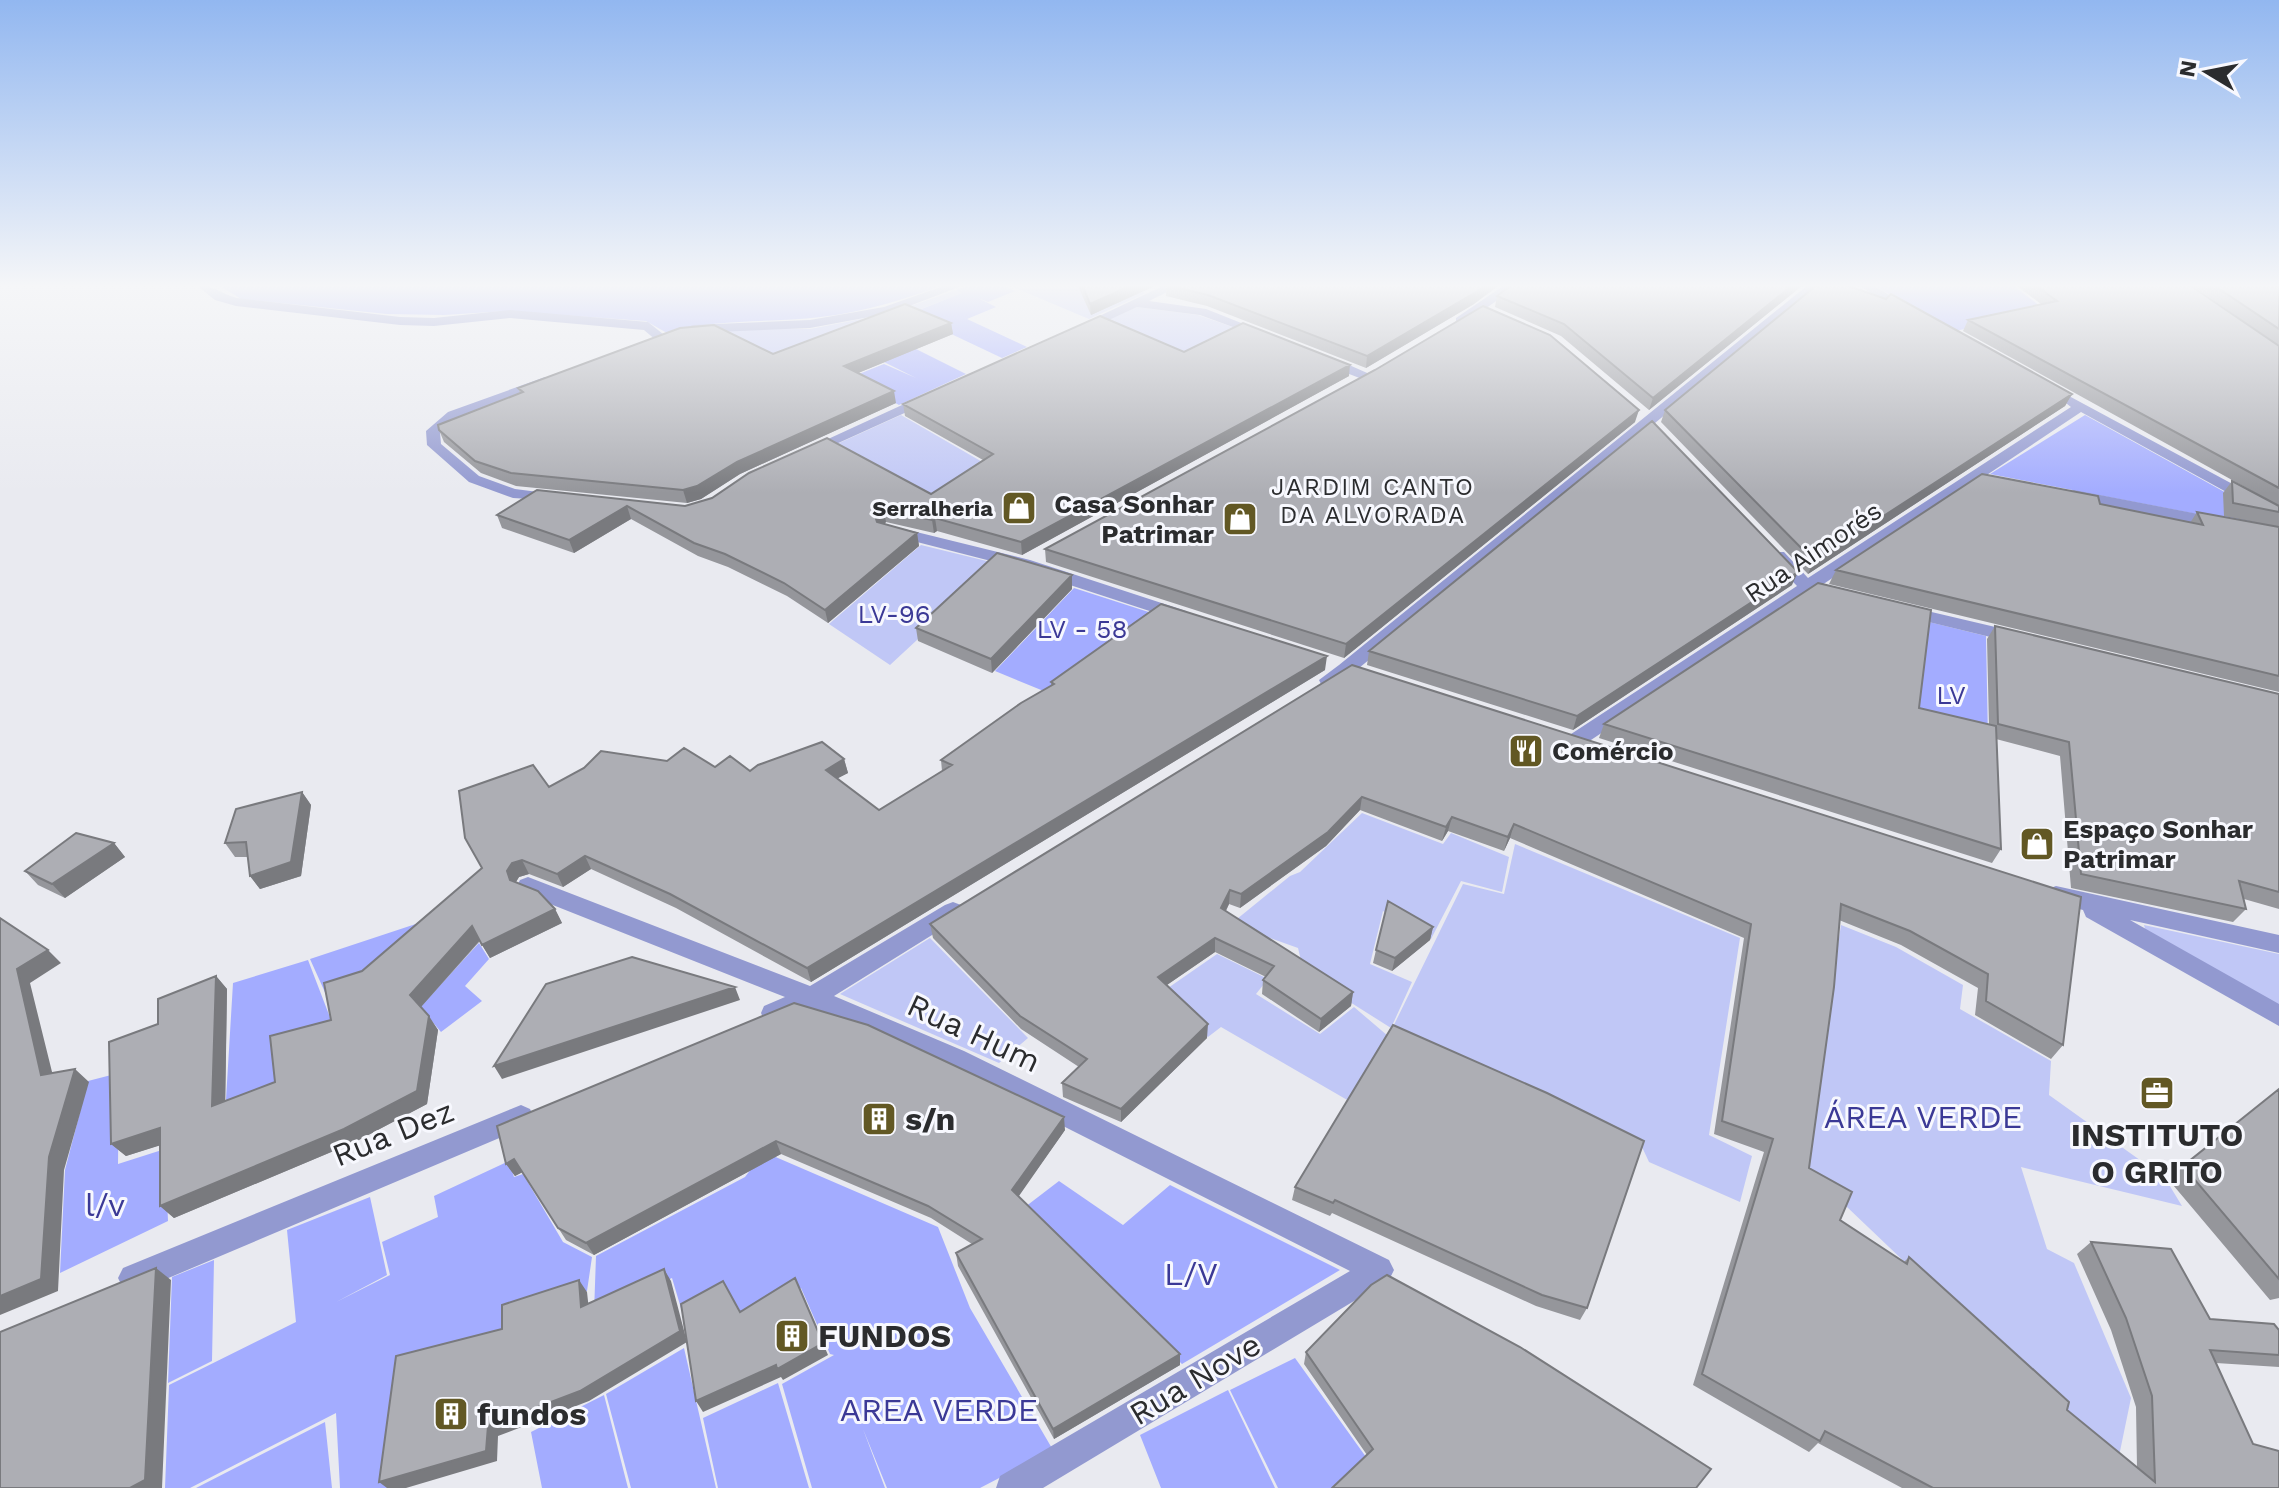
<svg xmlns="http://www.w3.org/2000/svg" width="2279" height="1488" viewBox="0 0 2279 1488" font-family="'Work Sans',sans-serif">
<rect width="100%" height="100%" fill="#e9eaf0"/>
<path fill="#c0c7f6" d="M1006,284H1121L1146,293L1089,319Z
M957,290L962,293L784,362L703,328L810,329L887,314Z
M1137,307L1198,315L1247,332L1183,363L1097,325Z
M901,415L991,467L934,505L826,449Z
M921,545L999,564L890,665L829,624Z
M1362,813L1443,844L1451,833L1509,857L1502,892L1461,881L1431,939L1383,911L1370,964L1412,982L1391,1028L1304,973L1298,948L1264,936L1237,919L1290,876L1300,872Z
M1515,844L1740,938L1709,1135L1752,1156L1740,1202L1649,1162L1642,1147L1389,1035L1463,884L1504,894Z
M1841,925L1896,947L1963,985L1960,1009L2051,1061L2049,1095L2165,1178L2182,1206L2021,1167L2047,1249L2074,1263L2131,1398L2118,1461L2040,1391L1847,1207L1803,1174Z
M2144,925L2279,954V1005L2146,932Z
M930,938L1028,1038L999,1063L840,994Z
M1217,954L1268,979L1256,994L1320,1034L1354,1007L1388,1036L1349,1101L1221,1027L1208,1037L1164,996L1168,988Z"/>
<path fill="#a3acff" d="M217,284H947C905,299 865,312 821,317C769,323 717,318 667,333L646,321L506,311L444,315L387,314L241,299Z
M971,284H1000L1015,291L988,302L978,298L996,307L967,319L1027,347L1002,358L909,314L962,293L956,290Z
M1871,284H2011L2048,312L1955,331Z
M874,328L966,374L899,405L849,378L884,364L916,378L840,340Z
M2085,415L2279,522V530L1990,474Z
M1074,588L1161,616L1051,694L995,671Z
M1925,621L1986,636L1988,740L1913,721Z
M452,912L328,999L310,959Z
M479,943L489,959L465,986L482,1001L441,1032L420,1007Z
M308,960L336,1033L283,1095L225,1116L233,983Z
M119,1073L118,1164L165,1149L168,1221L60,1273L65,1170L88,1081Z
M764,1152L938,1227L970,1308L1053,1450L980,1488H887L863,1429L885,1488H812L782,1384L834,1355L830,1354L801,1288L745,1319L729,1292L683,1315L672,1278L594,1313L596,1256L745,1177Z
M509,1161L514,1177L523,1174L563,1242L592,1257L587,1291L510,1315L504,1339L391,1488H340L336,1413L190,1488H165L169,1385L296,1322L287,1230L370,1197L387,1275L336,1302L390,1275L382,1242L438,1217L434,1196Z
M1059,1181L1123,1225L1170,1185L1340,1270L1182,1364L1062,1249L1025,1207Z
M214,1260L212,1361L168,1383L172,1277Z
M684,1348L716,1488H631L606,1394Z
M1295,1358L1366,1457L1339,1488H1278L1230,1390Z
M778,1383L809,1488H718L703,1418Z
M1228,1390L1275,1488H1161L1140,1435Z
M604,1395L628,1488H542L531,1432Z
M325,1422L332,1488H196Z"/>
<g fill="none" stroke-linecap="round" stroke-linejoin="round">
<path fill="#9299d0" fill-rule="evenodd" d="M195,284C212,284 221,294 237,298L400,317L434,318L510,310L648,322L668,338L657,341L644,330L510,318L434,326L400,325L236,306L215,300Z
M949,284H967L891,313L810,328L692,333L686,329L692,325L810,320L884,307Z
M1167,284H1183L1149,301L1206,309L1269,334L1263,338L1200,315L1137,307L1083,332L1072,329Z
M1506,284H1520L1464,324H1456V318Z
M1809,284H1823L1353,673L1335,684H1321L1319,680L1339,665Z
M1856,284H1871L1914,310L1904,313Z
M1321,357H1331L1374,376L1362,379L1321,363Z
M545,377L552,381L550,384L458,418L440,432L441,444L479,476L515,489L562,495V501L513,498L469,482L427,445L426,431L448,412Z
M926,394L931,395V401L814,454H804L802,451Z
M2069,396L2279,509V521L2081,412L1822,585L1842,590L1845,594L1842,598L1836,599L1811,593L1582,746H1568L1565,741L1568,736L1797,586L1772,560L1770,556L1772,552H1784L1808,578L2071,407L2062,400Z
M2074,490L2219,518L2227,523L2219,528L2068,498V492Z
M892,526L1030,560L1186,611L1189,615L1186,619H1174L1018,568L886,534V528Z
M1906,606L2025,634L2028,638L2019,644L1900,615L1897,611Z
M528,877L810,986L945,905L953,902L961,905L964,911L961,917L834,996L964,1051L1389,1260L1394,1270L1389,1280L1043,1488H996L1000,1476L1350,1271L946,1067L812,1008L773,1023L764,1020L761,1013L764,1006L785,997L520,892L517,886L520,880Z
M2056,886L2279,935V953L2130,920L2279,1004V1026L2086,917L2083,910L2048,901L2045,895L2048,889Z
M521,1105L530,1109L534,1117L530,1125L133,1293L123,1288L118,1278L123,1268Z"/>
</g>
<path fill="#95969b" d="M1077,284H1159L1091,315Z
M1513,284H1804L1649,410L1561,336L1495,307L1497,296Z
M2014,284H2188L2279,346V506L1963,331L1968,320L2041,304Z
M2190,284H2279V346Z
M1166,285L1474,304L1366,368L1207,306L1166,296Z
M951,323L953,334L858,373L896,403L740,474L701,499L687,503L516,486L481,473L444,442L439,430L520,393L518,388L773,354Z
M1184,352L1349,376L1022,555L937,531L934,533L886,522L885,524L917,533L919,546L828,623L787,596L728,567L698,556L631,519L574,553L502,528L497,515L537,490L685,506L931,494L983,460L905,416L903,404Z
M1375,370L1635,422L1344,658L1046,562L1045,549Z
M2072,394L2065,406L1808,574L1661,422L1665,410Z
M2232,481L2279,506V527L2224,516L2223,493Z
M2100,504L2190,523L2197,512L2279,527V692L1829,584L1836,570Z
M1792,585L1573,730L1367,665L1369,651Z
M1072,589L992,673L918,641L916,628Z
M1995,626L2279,694V909L2244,899L2246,909L2233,922L2071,888L2060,756L1996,739L2001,849L1992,863L1599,738L1604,724L1919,708L1989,725L1987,639Z
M1352,665L2081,897L2063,1045L2051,1059L1975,1015L1978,988L1901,945L1839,920L1809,1168L1840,1220L1904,1262L1909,1257L2067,1410L2137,1468L2136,1407L2111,1330L2077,1254L2091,1242L2210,1319L2279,1330V1367L2216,1363L2253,1444L2279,1488H1902L1818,1443L1809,1452L1693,1385L1764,1152L1714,1134L1744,938L1510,838L1504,851L1448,831L1442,841L1360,810L1326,846L1240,908L1229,904L1226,911L1353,992L1351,1006L1319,1032L1262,994L1263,980L1266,977L1215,952L1167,985L1207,1038L1121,1122L1063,1097L1062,1083L1079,1067L1021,1029L933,938L930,924Z
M1325,670L811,982L676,908L591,869L563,887L529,874L519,877L516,882L555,909L562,923L490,958L480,941L421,1007L438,1030L427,1104L355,1142L174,1218L160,1206V1145L126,1156L111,1144L158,1024L216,976L227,989L225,1101L275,1082L331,1020L362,971L482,869L549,787L715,767L750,771L844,759L848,773L837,778L879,810L942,771L941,760L1051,686V682Z
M302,792L311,805L301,876L260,889L250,876L248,857H235L225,843Z
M114,843L125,857L65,898L38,885L25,871Z
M1433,927L1430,940L1392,971L1373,963L1376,950Z
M1393,1025L1587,1308L1580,1320L1536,1306L1332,1213L1330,1216L1292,1200L1295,1187Z
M2279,1089V1298L2270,1300L2168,1179Z
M497,1126L1065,1130L1018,1196L1180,1354V1365L1054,1439L958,1266L956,1253L972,1244L931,1218L781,1154L594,1255L566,1240L522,1172L515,1176L506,1164Z
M1306,1352L1696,1488L1367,1455L1304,1364Z"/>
<path fill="#797a7e" d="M1135,284H1159L1091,315L1090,304Z
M1488,284H1501L1474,304L1366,368L1367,356Z
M1794,284H1804L1649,410L1653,398Z
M951,323L953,334L846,378L844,366Z
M1350,365L1349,376L1022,555L1021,542Z
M894,391L896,403L740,474L701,499L687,503L683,490L737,462Z
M2072,394L2065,406L1808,574L1814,561Z
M1639,410L1635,422L1344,658L1346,644Z
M627,506L631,519L574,553L569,540Z
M884,510L886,522L877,529L875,516Z
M935,518L937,531L934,533L932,520Z
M917,533L919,546L828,623L825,610Z
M1798,572L1792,585L1573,730L1577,716Z
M1072,575V589L992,673L991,659Z
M1327,656L1325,670L811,982L807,968Z
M844,759L848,773L829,783L826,770Z
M302,792L311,805L301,876L260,889L250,876Z
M1362,797L1360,810L1326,846L1240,908L1241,894Z
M1452,817L1448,831L1442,841L1446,827Z
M1514,824L1510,838L1504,851L1508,837Z
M114,843L125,857L65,898L52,884Z
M585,856L591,869L563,887L557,874Z
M522,860L529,874L519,877L514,885L510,880L507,871L512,863Z
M1230,890L1229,904L1220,922L1221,908Z
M555,909L562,923L490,958L482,945Z
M472,926L480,940L420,1008L410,995Z
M1433,927L1430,940L1392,971L1395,958Z
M1215,938V952L1158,991V977Z
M48,950L61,963L30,983L56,1088L41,1075L17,969Z
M216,976L227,989L225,1119L212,1106Z
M735,987L740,1000L502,1079L494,1066Z
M1353,992L1351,1006L1319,1032L1321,1019Z
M429,1016L438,1030L427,1104L355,1142L174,1218L160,1206Z
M1208,1024L1207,1038L1121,1122V1109Z
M75,1069L89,1082L64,1170L58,1291L0,1315V1296L49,1157Z
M1064,1117L1065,1130L1014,1203L1012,1190Z
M160,1128L174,1141L126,1156L111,1144Z
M776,1141L781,1154L594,1255L586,1243Z
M514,1159L523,1172L515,1176L506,1164Z
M156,1268L171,1280L162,1488H130Z
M664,1269L671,1281L687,1342L589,1401L498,1436L497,1461L406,1488H387L379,1482L488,1426Z
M795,1278L828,1355L783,1380L781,1377L703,1412L696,1401Z
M579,1280L587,1292L590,1319L581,1307Z
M1180,1354V1365L1054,1439L1053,1429Z"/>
<path fill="#adaeb4" stroke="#797a7e" stroke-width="2" d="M1082,284H1135L1090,304Z
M1167,284H1488L1476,292L1367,356L1208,295L1166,285Z
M1513,284H1794L1653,398L1564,324L1497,296Z
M1818,284H1843L1886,299L1891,294L2072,394L1814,561L1665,410Z
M2034,284H2188L2279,346V488L1968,320L2057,301Z
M2212,284H2279V329Z
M905,304L951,323L844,366L894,391L737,462L697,486L683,490L511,473L475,461L439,430L438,425L523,392L518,388L680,328L714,325L773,354Z
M1483,306L1550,335L1639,410L1346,644L1045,549L1375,370Z
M1100,316L1184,352L1243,323L1350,365L1021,542L935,518L932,520L884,510L875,516L877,522L917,533L825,610L784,583L725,554L694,543L627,506L569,540L497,515L537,490L685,506L712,498L749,473L827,438L931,494L993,454L903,404Z
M1652,421L1798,572L1577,716L1369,651Z
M1982,474L2098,496L2100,504L2203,525L2197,512L2279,527V676L1836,570Z
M2232,481L2279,506V512L2233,503Z
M997,553L1072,575L991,659L916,628Z
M1818,583L1931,610L1919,708L1996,726L2001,849L1604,724Z
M1161,604L1327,656L807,968L670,894L585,856L557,874L522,860L512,863L507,871L510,880L538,891L555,909L482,945L472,926L410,995L429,1016L417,1091L344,1129L160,1206V1128L111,1144L109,1042L158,1024V999L216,976L212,1106L275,1082L270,1036L331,1020L324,983L362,971L482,868L465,838L459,791L533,765L549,787L584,768L601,751L667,761L684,748L715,767L730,756L750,771L758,765L822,742L844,759L826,770L879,810L952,765L941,760L1021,703L1054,684L1051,682Z
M1995,626L2279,694V892L2239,881L2246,909L2081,874L2069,742L1998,724Z
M1352,665L2081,897L2063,1045L1986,1001L1988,974L1910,931L1841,904L1834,987L1809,1168L1852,1192L1840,1220L1907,1264L1909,1257L2069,1402L2067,1410L2155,1482L2152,1396L2126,1318L2091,1242L2171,1249L2210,1319L2274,1324L2279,1330V1355L2210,1350L2253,1444L2279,1451V1488H1933L1825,1431L1820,1441L1702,1374L1773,1139L1722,1121L1751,924L1514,824L1508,837L1452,817L1446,827L1362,797L1328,832L1241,894L1230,890L1221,908L1353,992L1321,1019L1263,980L1274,966L1215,938L1158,977L1208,1024L1121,1109L1062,1083L1087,1059L1020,1016L930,924Z
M302,792L291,862L250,876L246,842L225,843L236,809Z
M76,833L114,843L52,884L25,871Z
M1388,901L1433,927L1395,958L1376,950Z
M0,918L48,950L17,969L41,1075L75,1069L49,1157L41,1279L0,1296Z
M632,957L735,987L494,1066L546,984Z
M794,1003L868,1025L1064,1117L1012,1190L1180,1354L1053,1429L956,1253L982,1239L928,1206L776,1141L586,1243L558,1228L514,1159L506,1164L497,1126Z
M1393,1025L1547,1093L1644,1141L1587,1308L1542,1295L1335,1200L1333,1203L1295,1187Z
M2279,1089V1279L2183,1166Z
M156,1268L145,1480L130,1488H0V1332Z
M664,1269L680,1331L580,1391L488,1426L486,1451L379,1482L396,1356L502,1329V1305L579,1280L581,1307Z
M1387,1275L1520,1347L1711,1469L1696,1488H1332L1373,1449L1306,1352L1371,1285Z
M795,1278L823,1343L777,1369L776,1365L696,1401L681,1304L723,1281L740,1312Z"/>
<linearGradient id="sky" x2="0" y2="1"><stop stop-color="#92b7f0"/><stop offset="0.58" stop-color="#f5f6f8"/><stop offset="1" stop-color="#f5f6f8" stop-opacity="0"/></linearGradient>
<rect width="2279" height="493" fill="url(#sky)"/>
<defs>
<g id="shop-square" transform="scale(1.8)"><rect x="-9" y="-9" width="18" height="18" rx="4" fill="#625824" stroke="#f7f8fe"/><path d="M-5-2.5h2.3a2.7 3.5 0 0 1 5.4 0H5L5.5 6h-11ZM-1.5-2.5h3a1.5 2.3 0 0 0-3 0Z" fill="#fff"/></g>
<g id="restaurant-square" transform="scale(1.8)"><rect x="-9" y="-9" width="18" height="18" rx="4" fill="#625824" stroke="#f7f8fe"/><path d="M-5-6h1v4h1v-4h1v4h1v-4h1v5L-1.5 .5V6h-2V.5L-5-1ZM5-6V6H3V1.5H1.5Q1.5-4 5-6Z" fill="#fff"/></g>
<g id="office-square" transform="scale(1.8)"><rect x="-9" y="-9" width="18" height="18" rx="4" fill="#625824" stroke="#f7f8fe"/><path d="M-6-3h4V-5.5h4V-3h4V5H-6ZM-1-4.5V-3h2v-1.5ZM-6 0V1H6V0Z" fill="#fff"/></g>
<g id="building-square" transform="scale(1.8)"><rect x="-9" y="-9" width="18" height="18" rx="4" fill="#625824" stroke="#f7f8fe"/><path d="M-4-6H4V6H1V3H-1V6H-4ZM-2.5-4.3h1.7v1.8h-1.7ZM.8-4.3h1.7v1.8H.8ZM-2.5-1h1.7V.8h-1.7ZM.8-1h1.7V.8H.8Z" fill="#fff"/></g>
</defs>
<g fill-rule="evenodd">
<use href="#shop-square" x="1019" y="508"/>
<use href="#shop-square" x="1240" y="519"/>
<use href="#restaurant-square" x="1526" y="751"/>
<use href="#shop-square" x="2037" y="844"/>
<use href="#office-square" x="2157" y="1093"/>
<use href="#building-square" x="879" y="1119"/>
<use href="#building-square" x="792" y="1336"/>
<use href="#building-square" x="451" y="1414"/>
</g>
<g text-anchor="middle" stroke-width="6" stroke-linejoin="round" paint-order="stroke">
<g font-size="22" font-weight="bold" fill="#2b2c2e" stroke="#f7f8fe" text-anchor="end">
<text x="993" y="516">Serralheria</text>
</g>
<g font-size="24" letter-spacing="2" fill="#2b2c2e" stroke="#f7f8fe">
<text x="1373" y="495">JARDIM CANTO<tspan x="1373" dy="28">DA ALVORADA</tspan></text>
</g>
<g font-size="26" font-weight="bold" fill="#2b2c2e" stroke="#f7f8fe" text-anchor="start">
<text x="1214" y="513" text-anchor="end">Casa Sonhar<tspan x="1214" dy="30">Patrimar</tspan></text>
<text x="1552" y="760">Comércio</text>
<text x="2063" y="838">Espaço Sonhar<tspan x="2063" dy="30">Patrimar</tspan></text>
</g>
<g font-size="26" fill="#2b2c2e" stroke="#f7f8fe">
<text transform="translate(1813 552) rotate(-34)" y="9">Rua Aimorés</text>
</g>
<g font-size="26" fill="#3b3996" stroke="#f7f8fe">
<text x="894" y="623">LV-96</text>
<text x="1082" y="638">LV - 58</text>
<text x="1951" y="704">LV</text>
</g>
<g font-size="32" fill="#2b2c2e" stroke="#f7f8fe">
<text transform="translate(974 1033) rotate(25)" y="11">Rua Hum</text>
<text transform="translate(393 1133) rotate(-22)" y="11">Rua Dez</text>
<text transform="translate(1195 1379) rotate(-31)" y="11">Rua Nove</text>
</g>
<g font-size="32" fill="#3b3996" stroke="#f7f8fe">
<text x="1923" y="1128">ÁREA VERDE</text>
<text x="105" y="1216">l/v</text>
<text x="1191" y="1285">L/V</text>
<text x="939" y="1421">AREA VERDE</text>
</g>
<g font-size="32" font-weight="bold" fill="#2b2c2e" stroke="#f7f8fe" text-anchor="start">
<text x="905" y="1130">s/n</text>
<text x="2157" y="1146" text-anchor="middle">INSTITUTO<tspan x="2157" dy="37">O GRITO</tspan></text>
<text x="818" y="1347">FUNDOS</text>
<text x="477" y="1425">fundos</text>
</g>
</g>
<g transform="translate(2207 72) rotate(280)" stroke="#f7f8fe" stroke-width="6" paint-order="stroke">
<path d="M0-6L14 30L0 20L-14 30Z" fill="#2b2c2e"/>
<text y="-12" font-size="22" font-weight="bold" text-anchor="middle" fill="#2b2c2e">N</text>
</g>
</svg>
